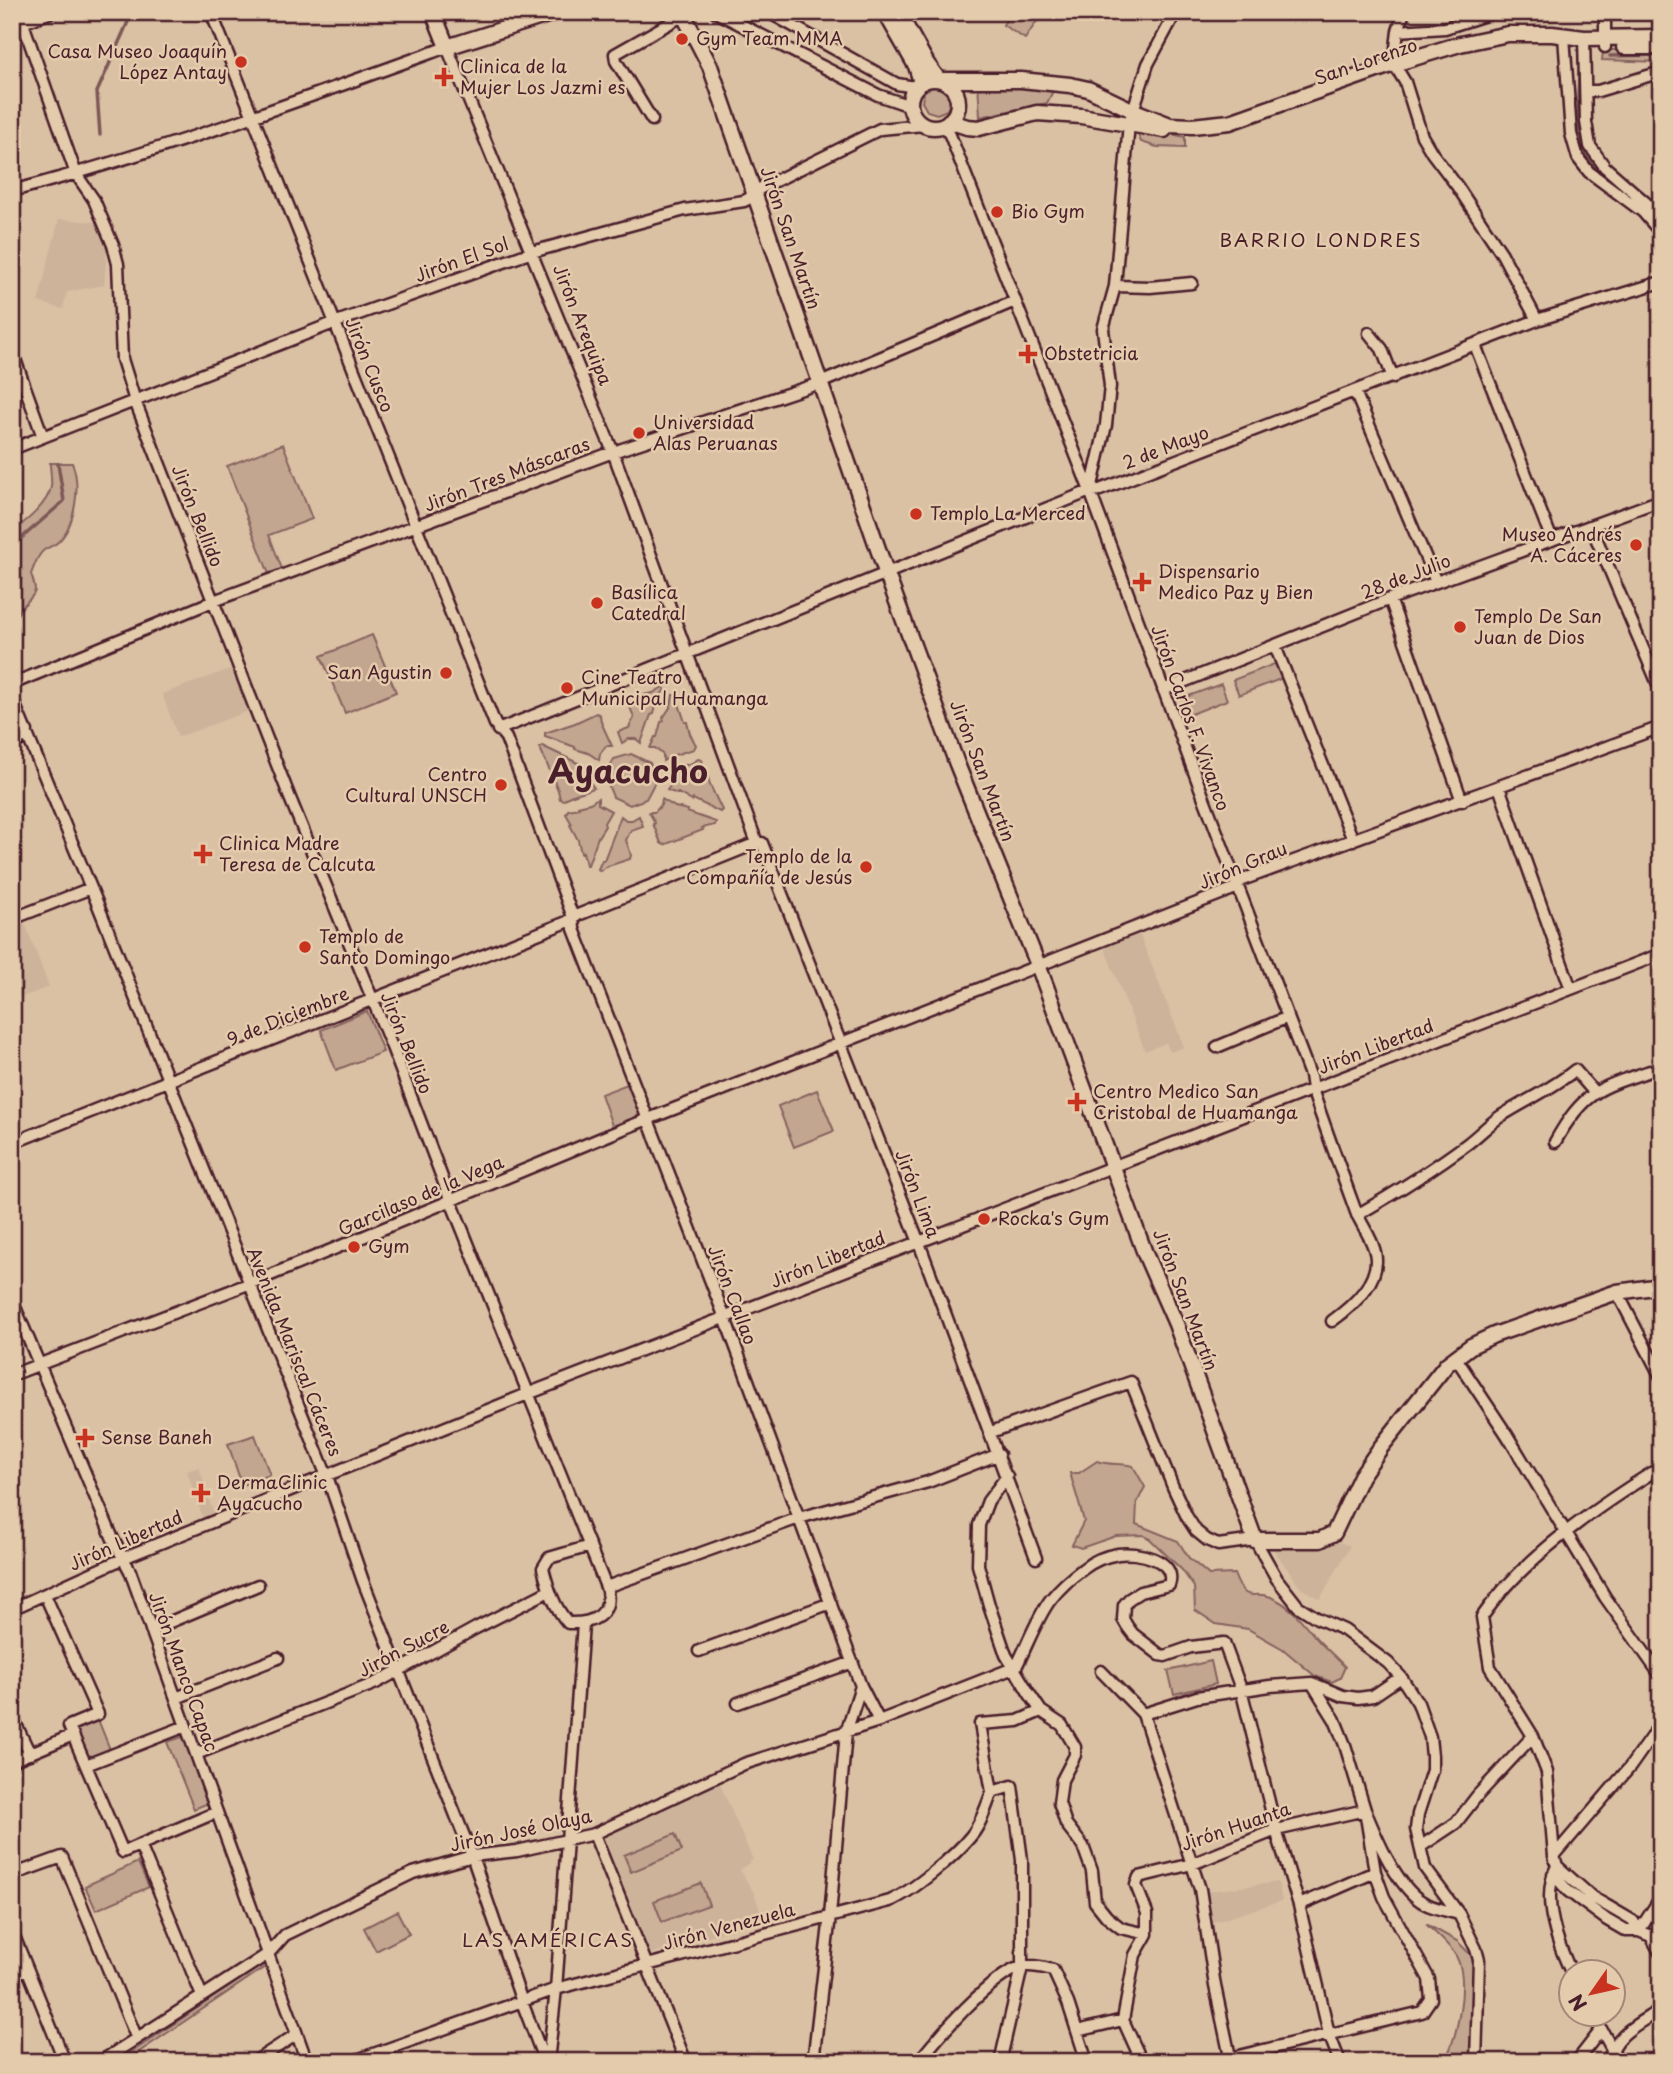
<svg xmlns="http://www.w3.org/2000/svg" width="1673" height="2074" viewBox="0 0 1673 2074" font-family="'Playpen Sans',sans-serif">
<rect width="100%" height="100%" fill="#dac1a4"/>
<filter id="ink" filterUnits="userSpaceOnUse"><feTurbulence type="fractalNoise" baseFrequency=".0143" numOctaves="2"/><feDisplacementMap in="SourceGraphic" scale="14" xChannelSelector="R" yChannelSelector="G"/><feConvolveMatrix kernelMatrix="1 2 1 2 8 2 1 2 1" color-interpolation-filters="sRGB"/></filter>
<g filter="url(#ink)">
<path fill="#cdb39a" d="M59,219L105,223L107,251L104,285L67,292L63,309L38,302Z
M233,668L249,711L178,737L162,694Z
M23,918L49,987L12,1001V922Z
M1139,933L1184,1047L1170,1052L1166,1043L1145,1051L1104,947Z
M199,1467L214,1515L203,1519L187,1471Z
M1333,1540L1350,1546L1320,1599L1302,1589L1270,1545Z
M719,1782L753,1860L740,1870L754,1893L763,1919L651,1954L603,1835Z
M1278,1882L1282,1901L1208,1924L1203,1892Z"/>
<path fill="#c2a690" stroke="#86625e" stroke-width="2" d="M1011,12H1043L1025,39L1003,25Z
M1603,50H1661V62L1602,60Z
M978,82L1056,85L1047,103L980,117Z
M936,85L946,88L951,100L947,110L937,114L927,111L922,102L924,91Z
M1152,130L1185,137V148L1157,147L1141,142L1138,135L1141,131Z
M283,444L312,519L269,535L282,569L269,574L227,466Z
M50,463H72C81,484 76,525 58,542C54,546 48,547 44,550C37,555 34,567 31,574C38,594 36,592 23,606C19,611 16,617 12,622V601C25,593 22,560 12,550V530C26,523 48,503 51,487C52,479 50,470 50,463Z
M372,635L396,692L345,713L321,656Z
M1277,663L1283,678L1239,695L1233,680Z
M1221,684L1227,700L1189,715L1183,698Z
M663,687L665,689L657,702L654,714L651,715L641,743L636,739H629L622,743L618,732L629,728L634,718L629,704L630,700L639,698V696L653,693Z
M673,695H676L685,722H687L690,734L696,745L694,749L671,756L663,761V755L655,748H650L655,737H657L661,722L664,721L663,718L671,706Z
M596,713L600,715L601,722L612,746H606L600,754L599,760L588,753L575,749V747L545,736V733L575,723Z
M542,746L584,766L594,769L590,773V782L594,788L570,796L564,800L560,799L558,790L540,748Z
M631,754L650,763L656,780L646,799L630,805L613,797L605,777L614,759Z
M698,759L702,760L705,773H707L710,785L722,810L720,812L693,799L692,801L678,793L677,794L667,790L671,785L670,775L667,771L692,763Z
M598,798V804L611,811L604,823L605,826L598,837L588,865H586L583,852L581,853L578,840L570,825L572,824L566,814L568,810L579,808L578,806L590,803Z
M662,799L675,807L688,810L687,812L716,822L715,825L702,828L703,830L664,845L661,843L653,824L655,823L649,812H655L661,805Z
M621,816L626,820H632L639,816L643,826L631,830L626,840L631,855L630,859L608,866L600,871L598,869L602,860H604Z
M367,1011L383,1052L336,1070L321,1030Z
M630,1083L644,1119L614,1131L601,1094Z
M817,1090L834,1131L794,1147L778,1106Z
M255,1435L270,1475L242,1485L228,1444Z
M1097,1461C1110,1466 1120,1462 1133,1466L1145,1487L1137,1503L1136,1524L1178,1541L1189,1558L1209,1575L1234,1574C1247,1609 1254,1586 1277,1600C1294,1609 1305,1625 1317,1639C1326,1649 1336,1657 1345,1667L1340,1678L1332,1682L1315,1676L1283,1649L1248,1629L1216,1624L1195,1610L1194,1587L1182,1570L1150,1539L1143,1535L1116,1536L1081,1548L1072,1545L1084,1521L1070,1473H1079Z
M1211,1661L1216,1684L1174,1694L1168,1671Z
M97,1717L111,1752L87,1762L72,1727Z
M185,1736L211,1802L194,1809L167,1742Z
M675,1834L682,1851L631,1872L624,1855Z
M138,1862L149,1887L96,1910L85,1886Z
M701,1883L709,1905L662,1922L654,1901Z
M397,1911L409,1934L376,1951L364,1928Z
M1426,1924L1457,1941L1478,1962L1474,2062H1444C1457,2039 1470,1980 1456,1956C1449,1944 1436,1934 1426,1924Z
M266,1962L268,1965L124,2062H121L120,2060Z"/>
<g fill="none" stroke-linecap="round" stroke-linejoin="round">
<path stroke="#7d5856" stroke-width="3.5" d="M1610,56L1661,55
M1580,58C1579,88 1572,138 1590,162C1600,175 1616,185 1629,194
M100,135L97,92L131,15
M12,595L17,589L16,543L64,501L58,464"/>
<g stroke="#4a1f2b" stroke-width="15">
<path id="street" d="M19,12L76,174L94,200L113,245L118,264L122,359L135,401L290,798L392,1047L451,1201L606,1587C614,1615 592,1624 568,1623C554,1607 548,1588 543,1568L549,1558L590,1546
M211,12L495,724L506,738L573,917L574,929L725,1318L861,1686L879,1721
M716,12L878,95L910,106
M768,12L897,84L915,87
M1404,12L1398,31L1394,64L1405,82L1422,136L1432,153L1457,186L1502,254L1537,320
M12,27L51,12
M1398,31L1445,28L1495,12
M1564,36L1571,134L1578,158L1589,172L1643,212L1661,233
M1584,38L1586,122L1590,146L1605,167L1661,216
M1605,47V12
M1586,91H1598L1661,72
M652,120L616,61L615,54L684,15
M943,125L950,135L1090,491L1197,780L1310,1075L1312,1089C1326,1130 1341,1171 1356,1212C1362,1226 1377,1245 1376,1262C1375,1286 1350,1308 1332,1321
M12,191C160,152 304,99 447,47L613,452L757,843
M1115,286L1150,287L1192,283
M1369,333L1382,349L1393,378
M1475,345L1552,540
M12,351L43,437
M1355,392L1436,582
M12,449L331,324L532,252L685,210L744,201L750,198L753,192L880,129L924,125
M1091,490L1106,425L1110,386L1103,329L1115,286L1129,123L1148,64L1176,12
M1591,526L1661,691
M1390,599L1462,801
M1275,646L1353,840
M12,684L211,602L613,452L820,383L1015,301
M1163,690L1390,599L1661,500
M12,698L98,905L328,1479L363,1581L472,1856L522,2002L545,2062
M498,730L1090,491L1100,490L1537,320L1661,282
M12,748L27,731
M1499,787L1571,989
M12,919L91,888
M1217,1047L1288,1017
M1555,1142C1583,1092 1598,1088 1650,1071
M12,1143L567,922L573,917L757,843H762L918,1240L1036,1558
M1357,1215C1395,1193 1432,1170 1467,1144C1479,1135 1489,1124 1501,1116C1526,1100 1552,1089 1575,1070L1594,1092
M1617,1292L1661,1377
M12,1300L113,1539L130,1571L307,2062
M1456,1358L1507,1435L1605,1597L1661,1676
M12,1375L266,1277L628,1127L1233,889L1242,880L1661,727
M991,1432L1131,1382L1173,1487L1187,1517L1196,1531L1207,1540L1218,1545L1255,1540L1277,1579L1298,1606L1317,1618L1344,1630L1388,1663L1401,1677L1418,1703L1430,1737L1432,1756V1770L1418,1814L1416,1829L1425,1868L1459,1914L1476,1949L1479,1960L1476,2062
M1007,1476L988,1501L979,1525L978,1565L989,1605L1006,1655L1029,1693L1041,1711L1062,1725L1075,1747V1755L1062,1780L1059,1803L1066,1824L1083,1846L1092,1871L1095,1902L1107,1917L1121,1928L1147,1934
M606,1587L799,1518L928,1482L999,1454
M45,1595L98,1714L69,1726L123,1852L217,1812
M12,1609L133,1554L530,1393L1661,954
M151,1630L258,1585
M699,1651L831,1603
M1016,1667C1026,1648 1038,1615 1051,1599C1059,1589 1072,1577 1083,1569C1093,1561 1105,1556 1118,1554C1136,1551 1178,1559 1169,1585L1140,1592L1129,1599L1124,1605L1123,1619L1127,1626L1133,1634L1160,1655L1165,1656L1191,1647L1224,1643L1241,1689L1276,1830L1299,1905L1329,2034L1340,2062
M1101,1671L1143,1714L1200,1889L1215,1986L1230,2057
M176,1698L278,1658
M738,1703L853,1662
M1143,1714L1197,1697L1270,1686L1312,1683L1343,1696L1358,1698L1373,1696L1401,1677
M12,1716L30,1754
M196,1754L376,1683L476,1628L549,1591
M12,1761L73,1735
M86,1765L186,1726
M992,1792L1012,1786L1022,1860V1967L1000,2062
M992,1792L980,1724L1018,1721L1041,1711
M594,1834L686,2062
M140,1845L202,1996
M1420,1847L1456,1823L1477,1796L1533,1736
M1554,1856L1630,1767L1661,1723
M1557,1866L1592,1897L1633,1921L1639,1931
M1553,1874L1568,1891L1607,1920L1626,1931H1639L1661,1940
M12,1875L62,1857L137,2039
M1299,1905L1375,1872
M12,1931L65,2062
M1639,1931L1661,1897
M1651,1936L1661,1954
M1572,1974C1557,1943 1540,1898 1557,1866L1554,1856L1547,1772L1533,1736L1490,1667L1482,1617C1523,1557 1600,1505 1661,1467
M12,1975L27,1969
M1593,2014L1619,2062
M1077,2031L1123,2020
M100,2062L268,1954L285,1935L413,1873L472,1856L517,1851L594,1834L744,1764L879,1721L1016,1667
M254,2062L297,2034
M351,2062L556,1989L890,1901C913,1891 955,1856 971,1836C981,1824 986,1807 992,1792
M548,2062L556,1989L583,1624
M813,2062L830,1916L846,1732L861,1686
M918,2062C939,2036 990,1976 1021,1967C1031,1964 1044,1968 1053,1970L1068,2003L1087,2062
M1142,2062L1123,2020L1135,1955L1147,1934V1913L1136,1885L1139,1877L1192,1864L1276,1830L1365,1810C1376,1837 1394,1880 1418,1899C1429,1908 1445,1910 1459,1914
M1214,2062L1422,2012L1431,1999L1429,1979L1384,1897L1375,1872L1365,1810L1345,1745L1335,1720L1312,1683
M1576,2062L1601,2030
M1608,2062C1615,2033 1637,2025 1661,2009"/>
</g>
<g stroke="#4a1f2b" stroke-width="19">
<path id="secondary" d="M433,12L447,47L557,12
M682,12L710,66L886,572L957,764L1038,965L1146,1256L1176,1324L1255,1540H1320L1334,1533L1361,1476L1381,1447L1447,1364L1471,1346L1494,1335L1617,1292L1661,1286
M885,12L916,66L921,82
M898,12L927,64L938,79
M1624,47H1661
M910 103a24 24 0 1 1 48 0a24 24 0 1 1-48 0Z
M942,80H1021L1070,85L1088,89L1132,110L1170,125L1192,126L1230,122L1394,64L1460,44L1508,34H1552L1584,38L1661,37
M949,121L967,127L979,128L1037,113L1081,116L1164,130"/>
</g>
<use href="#street" stroke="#e3cbac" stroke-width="10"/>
<use href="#secondary" stroke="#e3cbac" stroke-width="14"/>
</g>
</g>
<g fill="#c8321e" stroke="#e3cbac" stroke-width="2.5">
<circle cx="682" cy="39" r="7"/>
<circle cx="241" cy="62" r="7"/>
<path d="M440.5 66.5h7v7h7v7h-7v7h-7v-7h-7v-7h7z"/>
<circle cx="997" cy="212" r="7"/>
<path d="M1024.5 343.5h7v7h7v7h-7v7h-7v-7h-7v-7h7z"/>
<circle cx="639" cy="433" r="7"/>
<circle cx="916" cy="514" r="7"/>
<circle cx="1636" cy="545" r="7"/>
<path d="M1138.5 571.5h7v7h7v7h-7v7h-7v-7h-7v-7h7z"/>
<circle cx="597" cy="603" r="7"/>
<circle cx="1460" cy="627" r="7"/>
<circle cx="446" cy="673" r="7"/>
<circle cx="567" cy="688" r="7"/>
<circle cx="501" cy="785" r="7"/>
<path d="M199.5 843.5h7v7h7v7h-7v7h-7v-7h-7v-7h7z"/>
<circle cx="866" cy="867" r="7"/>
<circle cx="305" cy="947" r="7"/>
<path d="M1073.5 1091.5h7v7h7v7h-7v7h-7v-7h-7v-7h7z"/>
<circle cx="984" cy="1219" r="7"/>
<circle cx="354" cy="1247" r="7"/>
<path d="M81.5 1427.5h7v7h7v7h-7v7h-7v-7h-7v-7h7z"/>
<path d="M197.5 1482.5h7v7h7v7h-7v7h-7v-7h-7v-7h7z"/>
</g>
<g text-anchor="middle" stroke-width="5" stroke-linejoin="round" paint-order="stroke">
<g font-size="18" fill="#4a1f2b" stroke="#e3cbac" text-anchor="start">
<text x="696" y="45">Gym Team MMA</text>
<text x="227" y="58" text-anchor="end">Casa Museo Joaquín<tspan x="227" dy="21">López Antay</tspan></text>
<text x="460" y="73">Clinica de la<tspan x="460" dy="21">Mujer Los Jazmi es</tspan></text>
<text x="1011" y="218">Bio Gym</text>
<text x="1044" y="360">Obstetricia</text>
<text x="653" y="429">Universidad<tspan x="653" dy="21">Alas Peruanas</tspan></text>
<text x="930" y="520">Templo La Merced</text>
<text x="1622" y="541" text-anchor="end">Museo Andrés<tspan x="1622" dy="21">A. Cáceres</tspan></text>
<text x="1158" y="578">Dispensario<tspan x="1158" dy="21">Medico Paz y Bien</tspan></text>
<text x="611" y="599">Basílica<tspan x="611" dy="21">Catedral</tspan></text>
<text x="1474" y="623">Templo De San<tspan x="1474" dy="21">Juan de Dios</tspan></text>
<text x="432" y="679" text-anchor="end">San Agustin</text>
<text x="581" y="684">Cine Teatro<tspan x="581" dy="21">Municipal Huamanga</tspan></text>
<text x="487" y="781" text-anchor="end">Centro<tspan x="487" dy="21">Cultural UNSCH</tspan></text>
<text x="219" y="850">Clinica Madre<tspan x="219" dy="21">Teresa de Calcuta</tspan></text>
<text x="852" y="863" text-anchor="end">Templo de la<tspan x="852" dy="21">Compañía de Jesús</tspan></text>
<text x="319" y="943">Templo de<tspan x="319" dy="21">Santo Domingo</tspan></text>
<text x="1093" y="1098">Centro Medico San<tspan x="1093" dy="21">Cristobal de Huamanga</tspan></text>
<text x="998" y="1225">Rocka's Gym</text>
<text x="368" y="1253">Gym</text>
<text x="101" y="1444">Sense Baneh</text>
<text x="217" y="1489">DermaClinic<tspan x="217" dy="21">Ayacucho</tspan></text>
</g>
<g font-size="18" fill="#4a1f2b" stroke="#e3cbac">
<text transform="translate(1366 62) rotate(-19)" y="6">San Lorenzo</text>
<text transform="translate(790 238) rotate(71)" y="6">Jirón San Martín</text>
<text transform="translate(462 260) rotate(-20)" y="6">Jirón El Sol</text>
<text transform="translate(582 325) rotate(68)" y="6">Jirón Arequipa</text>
<text transform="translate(369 365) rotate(68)" y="6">Jirón Cusco</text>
<text transform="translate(1166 448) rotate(-21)" y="6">2 de Mayo</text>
<text transform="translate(507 475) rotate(-21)" y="6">Jirón Tres Máscaras</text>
<text transform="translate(197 516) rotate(68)" y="6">Jirón Bellido</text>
<text transform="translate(1406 577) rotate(-21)" y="6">28 de Julio</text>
<text transform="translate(1190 718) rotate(70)" y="6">Jirón Carlos F. Vivanco</text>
<text transform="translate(982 771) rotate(69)" y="6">Jirón San Martín</text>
<text transform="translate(1243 866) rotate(-23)" y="6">Jirón Grau</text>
<text transform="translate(288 1017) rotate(-22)" y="6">9 de Diciembre</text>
<text transform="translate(406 1043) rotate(68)" y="6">Jirón Bellido</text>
<text transform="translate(1376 1047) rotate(-21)" y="6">Jirón Libertad</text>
<text transform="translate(917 1194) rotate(69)" y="6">Jirón Lima</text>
<text transform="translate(421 1196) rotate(-23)" y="6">Garcilaso de la Vega</text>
<text transform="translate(828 1260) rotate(-22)" y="6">Jirón Libertad</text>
<text transform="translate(732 1295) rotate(69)" y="6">Jirón Callao</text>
<text transform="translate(1185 1300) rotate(69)" y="6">Jirón San Martín</text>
<text transform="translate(294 1352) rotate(68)" y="6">Avenida Mariscal Cáceres</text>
<text transform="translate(126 1541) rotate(-24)" y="6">Jirón Libertad</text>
<text transform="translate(404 1649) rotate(-28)" y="6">Jirón Sucre</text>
<text transform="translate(183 1672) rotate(70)" y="6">Jirón Manco Capac</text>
<text transform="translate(1236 1827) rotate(-19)" y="6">Jirón Huanta</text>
<text transform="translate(521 1831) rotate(-12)" y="6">Jirón José Olaya</text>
<text transform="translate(729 1927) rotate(-15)" y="6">Jirón Venezuela</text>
</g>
<g font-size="19" letter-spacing="2" fill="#4a1f2b" stroke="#e3cbac">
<text x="1321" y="247">BARRIO LONDRES</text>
<text x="548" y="1947">LAS AMÉRICAS</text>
</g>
<g font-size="32" font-weight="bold" fill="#4a1f2b" stroke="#e3cbac">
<text x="628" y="783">Ayacucho</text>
</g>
</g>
<rect width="1673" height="2074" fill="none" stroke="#e3cbac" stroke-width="42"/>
<rect x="21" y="21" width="1631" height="2032" fill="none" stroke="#4a1f2b" stroke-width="2.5" filter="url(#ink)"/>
<g transform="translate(1592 1993) rotate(236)"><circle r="33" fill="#e3cbac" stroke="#a68678" stroke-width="2"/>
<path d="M0-5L12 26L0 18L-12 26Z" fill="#c8321e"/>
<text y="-10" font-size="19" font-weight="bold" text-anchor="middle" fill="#4a1f2b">N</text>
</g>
</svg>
